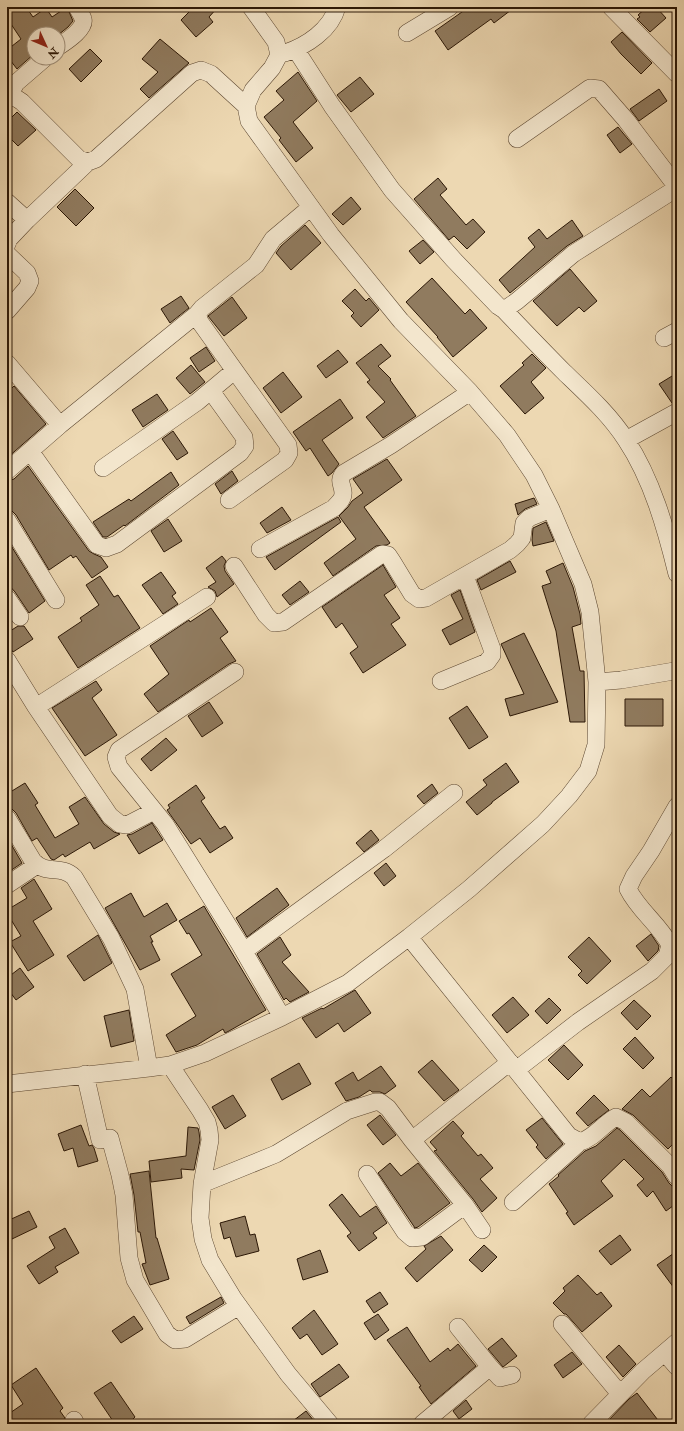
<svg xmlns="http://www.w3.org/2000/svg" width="684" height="1431" viewBox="0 0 684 1431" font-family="'IM FELL Double Pica',serif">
<rect width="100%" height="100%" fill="#edd8b2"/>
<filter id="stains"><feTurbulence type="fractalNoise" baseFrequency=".005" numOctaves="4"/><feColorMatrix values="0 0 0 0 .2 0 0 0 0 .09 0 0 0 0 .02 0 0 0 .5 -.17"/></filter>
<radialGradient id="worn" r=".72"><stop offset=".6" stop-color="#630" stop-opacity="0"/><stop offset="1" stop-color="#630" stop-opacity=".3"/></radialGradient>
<path fill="#907b5f" stroke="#2b1706" d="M7,7H26L33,17L46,8L52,17L67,7L73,21L68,27L58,35L34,34V54L17,69L7,56V50L21,39L7,18Z
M194,7H218L209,17L213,22L196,37L181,20Z
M469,7H515L494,23L491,19L448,50L435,31Z
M647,7H656L666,18L650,32L637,19L640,17L638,15Z
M622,32L652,63L641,74L621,54L611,42Z
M160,39L189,63L149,98L140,89L158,72L142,59Z
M90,49L102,61L81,82L69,69Z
M298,72L317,101L293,122L313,148L296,162L279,140L281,138L264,117L284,100L276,91Z
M360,77L374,94L351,112L337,95Z
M659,89L667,101L639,121L630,109Z
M17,112L36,130L18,146L7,135V122Z
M618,127L632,144L620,153L607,135Z
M438,178L447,189L440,195L466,225L473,219L485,232L467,249L454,236L449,240L414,199Z
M75,189L94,208L76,226L57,207Z
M351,197L361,209L343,225L332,214Z
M572,220L583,236L567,246L510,293L499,280L535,247L528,238L539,229L547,239Z
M305,225L321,243L291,270L276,253L281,246Z
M423,240L434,252L420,264L409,251Z
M570,269L597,301L584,312L579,307L557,326L533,301Z
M432,278L465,314L470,309L487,328L453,357L437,337H438L406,302Z
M355,289L366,301L369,298L379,310L361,327L351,316L354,313L342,301Z
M181,296L189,308L170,323L161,309Z
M232,297L247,318L224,336L208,316Z
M381,344L391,356L378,366L391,379L390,380L416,416L383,438L366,417L385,402L367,382L370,380L356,363Z
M206,347L215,361L199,372L190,358Z
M338,350L348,362L326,378L317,366Z
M532,354L546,368L531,382L544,398L525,414L500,386L524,365L522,363Z
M191,365L205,382L190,394L176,378Z
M283,372L302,397L281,413L263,388Z
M677,373V402L672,403L659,384Z
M14,386L46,424L7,458V393Z
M157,394L168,410L143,427L132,410Z
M340,399L353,418L322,440L339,464L332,473L328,476L310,448L306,451L293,432Z
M173,431L188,453L177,460L162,439Z
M387,459L402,480L364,507L390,543L387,545L376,546L333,576L324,563L356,539L339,516L348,507L352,501L363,493L353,479Z
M28,466L89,551L94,554L101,557L108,567L92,578L76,556L73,558L71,555L49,570L16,515L12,511L7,510V481L14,479Z
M232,471L238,481L221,494L215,484Z
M171,472L179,485L125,526L124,525L107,537H103L93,522L129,499L131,501Z
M534,498L537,504L525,509L518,515L515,504Z
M282,507L291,520L267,533L260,523Z
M338,517L341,522L275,570L266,557Z
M168,519L182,541L164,552L151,531Z
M546,522L554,541L533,546L532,540L533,528Z
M7,539L45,601L29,613L15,592L7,583Z
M222,556L226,561L224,566L225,571L234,584L217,597L215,591L208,587L216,582L206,568Z
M510,561L516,572L481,590L477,580Z
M563,563L573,587L580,614L581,624L572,627L580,671H584L585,722H570L556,631L542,586L551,583L546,571Z
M383,565L396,587L384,595L400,618L391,624L406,645L363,673L350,653L358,647L342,623L336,628L322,607Z
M161,572L176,593L172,596L178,604L163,614L142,585Z
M100,576L114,597L118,595L140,628L78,668L58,637L82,621L80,618L99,605L86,585Z
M300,581L309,592L290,605L282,595Z
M460,590L475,632L450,645L442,630L463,619L451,595Z
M211,608L228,632L220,638L236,661L229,664L158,712L144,694L169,674L150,646L189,620L190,622Z
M18,626H24L33,639L13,652L7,643V633Z
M524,633L558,702L510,716L505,699L524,694L501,644Z
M96,681L102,690L92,698L117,735L85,756L52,708Z
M625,699H663V726H625Z
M209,702L223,723L202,737L188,716Z
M467,706L488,737L469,749L449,718Z
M166,738L177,750L151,771L141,759Z
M506,763L519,782L492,802V803L477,815L466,802L487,785L483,780Z
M25,783L38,803L35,805L55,838L79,824L69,807L85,797L104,824L114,832L120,834L94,849L90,842L65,857L63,854L54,860L51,859L37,838L32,841L16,813L12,809L7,808V794Z
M432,784L438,793L424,804L417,796Z
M196,785L205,798L201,801L220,829L225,826L233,838L210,853L200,838L191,844L167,810L170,808L168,805Z
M152,823L163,840L139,854L127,835L132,834Z
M371,830L379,840L364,852L356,843Z
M7,837L22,863L7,873Z
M386,863L396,876L384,886L374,873Z
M34,879L52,909L33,921L54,955L28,971L10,942L21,936L7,913V910L27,898L21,888Z
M277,888L289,905L247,937L236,918Z
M131,893L144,917L167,903L177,920L150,936L153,942H151L160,960L140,970L105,908Z
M204,906L266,1010L229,1031L225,1033L223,1029L197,1045L176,1052L166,1035L196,1016L171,974L202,955L189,933L187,934L179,921Z
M651,934L659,946L658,951L648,961L636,946Z
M98,935L112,963L84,981L67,956Z
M280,937L291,955L282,962L309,992L290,1002L286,998L284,1000L257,954Z
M589,937L611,961L587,984L578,975L582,971L568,957Z
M20,968L34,987L16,1000L7,988V978Z
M355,990L371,1013L344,1032L338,1023L316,1038L302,1018L322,1008L323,1009Z
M513,997L529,1015L507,1033L492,1015Z
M549,998L561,1010L547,1024L535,1011Z
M634,1000L651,1016L637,1030L621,1013Z
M129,1010L134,1041L111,1047L104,1016Z
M635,1037L654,1058L643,1069L623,1049Z
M564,1045L583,1065L568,1080L548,1060Z
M432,1060L459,1090L444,1101L418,1072Z
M299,1063L311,1084L282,1100L271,1079Z
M381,1066L396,1086L385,1094L380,1092H372L370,1090L359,1097L346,1101L335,1083L353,1072L358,1081Z
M671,1077L677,1083V1140L668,1149L633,1115L622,1109L642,1089L650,1097Z
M233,1095L246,1116L225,1129L212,1107Z
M594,1095L609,1110L588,1126L576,1113Z
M380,1115L396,1135L383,1145L367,1125Z
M542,1118L563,1144L546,1159L536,1147L538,1145L526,1130Z
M453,1121L464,1133L461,1136L478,1156L481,1154L493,1168L480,1179L497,1198L482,1212L473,1199L434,1151L437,1150L430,1142Z
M81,1125L89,1146L92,1145L94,1148L98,1161L78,1167L73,1148L64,1151L58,1134Z
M188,1127L198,1128L199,1132L200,1140L194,1170L181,1169L182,1178L151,1182L149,1161L186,1156Z
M617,1128L620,1130L662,1172L669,1183L672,1186L677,1187V1203L666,1211L653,1191L647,1197L637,1185L644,1179L624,1159L601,1181L613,1196L574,1225L566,1213L568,1212L549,1184L559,1176L558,1175L585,1151L596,1146Z
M390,1163L401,1176L418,1163L450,1203L418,1227L415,1228L378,1173Z
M149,1171L156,1238H157L169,1279L150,1285L142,1264L146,1263L140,1232H138L134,1195L130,1174Z
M342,1194L360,1217L376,1206L387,1223L373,1233L377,1238L359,1251L347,1236L351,1233L329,1205Z
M29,1211L37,1227L12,1239L7,1229V1221Z
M245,1216L250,1235L255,1234L259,1251L236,1257L230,1237L224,1239L220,1223Z
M65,1228L79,1253L55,1267L58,1272L39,1284L27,1266L55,1248L49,1237Z
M620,1235L631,1250L611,1265L599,1251Z
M441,1236L453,1250L417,1282L405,1268L426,1249L424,1246Z
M484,1245L497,1257L482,1272L469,1260Z
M320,1250L328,1272L303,1280L297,1259Z
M677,1251V1292L657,1265Z
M578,1275L597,1295L601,1292L612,1306L582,1332L566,1314H564L553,1303L565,1291L563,1288Z
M380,1292L388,1304L374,1313L366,1301Z
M221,1297L224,1303L190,1324L186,1317Z
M314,1310L338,1344L322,1355L307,1334L300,1339L292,1328Z
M378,1314L389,1330L375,1340L364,1323Z
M134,1316L143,1329L121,1343L112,1331Z
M407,1327L430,1362L448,1348L450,1351L458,1344L476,1366L431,1404L419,1387L421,1386L387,1340Z
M502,1338L517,1356L503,1367L488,1349Z
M619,1345L636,1364L623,1377L606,1357Z
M572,1352L582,1364L563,1378L554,1365Z
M339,1364L349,1377L320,1397L311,1384Z
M36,1368L63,1408L60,1411L65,1418V1424H7V1415L23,1404L11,1385Z
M111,1382L135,1417L133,1419L136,1424H115L94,1393Z
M637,1393L661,1424H605L629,1399Z
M466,1400L472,1409L459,1419L453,1411Z
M306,1411L314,1421L311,1424H289Z"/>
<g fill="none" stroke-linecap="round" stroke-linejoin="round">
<g stroke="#5c4731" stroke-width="18">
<path id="minor" d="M611,7L677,74
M407,33L450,7
M58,47C65,42 86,29 83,19C82,15 79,11 77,7
M296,50L332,106L392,190L453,259L498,306L504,310L517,301L573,254L677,188
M285,53C306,46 331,30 337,7
M8,97L16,83L45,58
M7,98H16L22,102L79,159L88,162L96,159L192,73L201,70L211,74L246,106
M517,139L590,88L599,89L626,120L677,187
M7,202L27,220
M7,244L9,239L27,220L88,162
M7,254L27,273L30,281L27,288L7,311
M504,310C524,331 544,352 565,373C587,394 610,415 626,440C652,479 666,529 677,574
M664,338L677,331
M7,363L60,425
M626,440L677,412
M30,451L97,545L106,548L117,544L240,453L245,446L244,437L211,391
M103,468L197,402L234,371
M7,471L60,425L197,314
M229,500L285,460L289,453L288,445L200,322L197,314L202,308L256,265L273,239L311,207
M7,520L56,600
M260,549L334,508C336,505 339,503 341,500C348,489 335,483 344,473L391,445L470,392
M234,566L266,615L274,623L283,622L382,554L388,555L392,561L412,594L419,599L426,598L510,550L517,544L522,538L524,523L529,518L551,509
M7,598L20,617
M7,660L36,707L110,816L120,824L127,825L154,811
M235,672L119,750L116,757L119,767L165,824L239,943L282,1017
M441,681L487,662L492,655V649L465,576
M597,682L621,680L674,671L677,672
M36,707L207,597
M7,818L33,861C47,876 60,864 74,877L111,938L135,989L149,1068
M7,885L37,865
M409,937L569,1136L580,1142C594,1138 603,1124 616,1117L626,1122L670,1166L677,1177
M244,951L384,849L454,793
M170,1065L200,1110L207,1122L209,1130L210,1140L202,1184L200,1218L203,1239L210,1260L233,1298L288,1374L330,1424
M516,1070L578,1022L652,971L667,956L670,945C659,924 639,911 628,889L634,876L651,851L677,806
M85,1074L100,1140L110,1138L120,1175L124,1195L129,1258L135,1280L167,1334L175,1340L185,1339L239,1306
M7,1084L149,1068L170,1065L205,1053L282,1017L348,983L409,937L469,889L543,824L569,796L588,771L596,745L597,682L590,612L583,584L551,509L534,475L507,435L470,392L401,321L331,235L249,121L246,106L253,90L272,68L279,55L276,42L251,7
M412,1140L510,1062
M367,1174L405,1232L412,1238L422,1237L465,1205
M202,1184L276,1154L347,1111L375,1102H380L388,1108L412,1140L465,1205L482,1230
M513,1202L580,1142
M562,1324L620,1394
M458,1327L490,1367
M665,1353L677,1367
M74,1420L76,1424
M422,1424L490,1367L500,1378L512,1375
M591,1424L643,1371L677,1342"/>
</g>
<use href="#minor" stroke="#f3e6cd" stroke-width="17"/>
</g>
<rect width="684" height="1431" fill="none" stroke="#edd8b2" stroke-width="24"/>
<rect x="8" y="8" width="668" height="1415" fill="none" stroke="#2b1706" stroke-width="2"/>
<rect x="12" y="12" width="660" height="1407" fill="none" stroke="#2b1706"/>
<g transform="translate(46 46) rotate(134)"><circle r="19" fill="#f3e6cd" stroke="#a3937d"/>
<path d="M0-3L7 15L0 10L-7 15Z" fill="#8f2418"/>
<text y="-6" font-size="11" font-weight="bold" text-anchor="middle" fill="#2b1706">N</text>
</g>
<rect width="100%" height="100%" filter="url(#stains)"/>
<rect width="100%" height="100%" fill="url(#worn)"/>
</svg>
